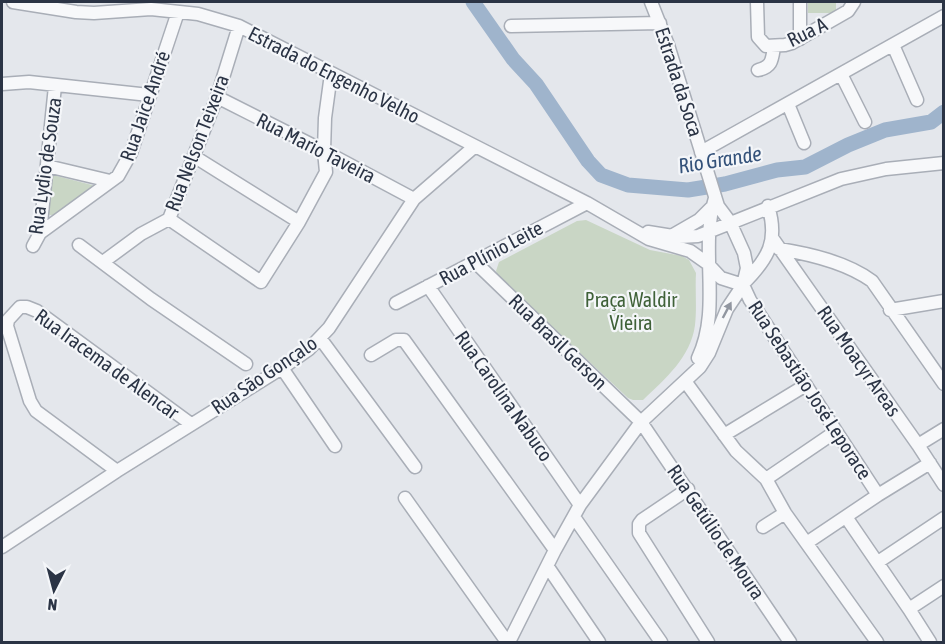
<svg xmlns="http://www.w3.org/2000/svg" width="945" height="644" viewBox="0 0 945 644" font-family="'Asap Condensed',sans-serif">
<rect width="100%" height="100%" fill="#e4e7ec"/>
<path fill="#c9d6c5" d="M808,2H836V13H808Z
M49,174L92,185L94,188L56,215H50L44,212Z
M586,220L650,250L682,256L689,260L696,273C695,290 697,308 695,325C691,357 665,379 643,400H633L628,398L498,276L496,271L499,262L577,221Z"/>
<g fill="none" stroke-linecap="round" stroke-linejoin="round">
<path stroke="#9fb4cc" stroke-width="15" d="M473,2L513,59L536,84L588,161L601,175L628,185L688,190L725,184L777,170L805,167L848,145L885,130L931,122L944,112"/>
<g stroke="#a9aeb7" stroke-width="15">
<path id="minor" d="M13,2L76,12L94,13L151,9L198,14L239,26L587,203L649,239L690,251L707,263L721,278L743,285
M757,2L758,37L766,46L785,45L792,43L848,11L854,2
M511,26L660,23
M800,39V2
M893,45L917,100
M758,70C772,67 772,60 774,47
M841,74L865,122
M2,84L29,82L149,95
M217,97L324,151L414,199
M788,104L804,143
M701,152L944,16
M195,157L299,222
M47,166L110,181
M169,219L261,282L299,222L326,172L324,151L325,118L331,74
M648,232L679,237L698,236L841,179L886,169L944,163
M40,233L118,176L131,153L178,12
M673,235L699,220L711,208
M773,239L918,445L944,485
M79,245L151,299L246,364
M33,246L40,233L55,86
M779,249C810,254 846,262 872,281L944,384
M103,262L141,234L169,219L217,97L239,26
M475,262L641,422L790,642
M743,284C768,259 779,241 768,206
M743,285L750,300L878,495
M428,286L580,505
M396,303L587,203
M890,310L944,301
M320,338L415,467
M371,355L396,340H404L555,550
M698,358C722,308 699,250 715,198
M282,368L335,446
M685,381L736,451L766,479L785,513L877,642
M724,435L806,385
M918,445L944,429
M117,471L36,411L30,401L7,326L8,320L20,307H27L37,311L191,424
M766,479L835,432
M688,489L642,520L639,524V533L708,642
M405,498L507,642
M574,517L661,642
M846,517L909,609L930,642
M763,527L785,513
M808,542L878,495L930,463
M2,547L117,471L282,368L309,349L329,328L414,199L474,147
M878,562L944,518
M548,567L599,642
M909,609L944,586
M509,642L555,550L580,505L641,422L700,367L709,353L727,309L743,285L747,268L744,253L730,222L718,206L668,45L651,2"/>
</g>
<use href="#minor" stroke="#f7f8fa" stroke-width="12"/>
</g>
<defs><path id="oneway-solid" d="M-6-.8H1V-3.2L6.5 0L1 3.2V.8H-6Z" transform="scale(1.5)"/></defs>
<use fill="#9196a0" href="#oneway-solid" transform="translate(727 310) rotate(-62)"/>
<g text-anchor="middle" stroke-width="4.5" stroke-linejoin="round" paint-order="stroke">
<g font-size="20" fill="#2b3445" stroke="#f4f6f9">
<text transform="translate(807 32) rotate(-26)" y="7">Rua A</text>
<text transform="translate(334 75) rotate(27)" y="7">Estrada do Engenho Velho</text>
<text transform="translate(679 82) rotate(72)" y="7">Estrada da Soca</text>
<text transform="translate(145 106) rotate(-71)" y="7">Rua Jaice André</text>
<text transform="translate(197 143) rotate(-69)" y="7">Rua Nelson Teixeira</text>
<text transform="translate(316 148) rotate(27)" y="7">Rua Mario Taveira</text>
<text transform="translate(45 166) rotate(-82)" y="7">Rua Lydio de Souza</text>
<text transform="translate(491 253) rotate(-28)" y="7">Rua Plínio Leite</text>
<text transform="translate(558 342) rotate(44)" y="7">Rua Brasil Gerson</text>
<text transform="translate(859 361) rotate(55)" y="7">Rua Moacyr Areas</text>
<text transform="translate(107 364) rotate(36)" y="7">Rua Iracema de Alencar</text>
<text transform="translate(264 375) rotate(-34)" y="7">Rua São Gonçalo</text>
<text transform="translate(810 390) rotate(57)" y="7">Rua Sebastião José Leporace</text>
<text transform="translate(504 396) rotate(55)" y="7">Rua Carolina Nabuco</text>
<text transform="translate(716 532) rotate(56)" y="7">Rua Getúlio de Moura</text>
</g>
<g font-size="20" fill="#3f6138" stroke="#f4f6f9">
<text x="631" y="307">Praça Waldir<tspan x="631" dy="23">Vieira</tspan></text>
</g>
<g font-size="21" font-style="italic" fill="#34527a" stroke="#f4f6f9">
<text transform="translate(720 160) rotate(-9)" y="7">Rio Grande</text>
</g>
</g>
<rect width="945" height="644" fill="none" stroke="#2b3445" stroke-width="6"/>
<g transform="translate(54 590) rotate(186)" stroke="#f4f6f9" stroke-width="4.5" paint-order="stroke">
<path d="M0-4.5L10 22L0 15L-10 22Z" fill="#2b3445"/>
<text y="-9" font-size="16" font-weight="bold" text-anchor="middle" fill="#2b3445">N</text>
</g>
</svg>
